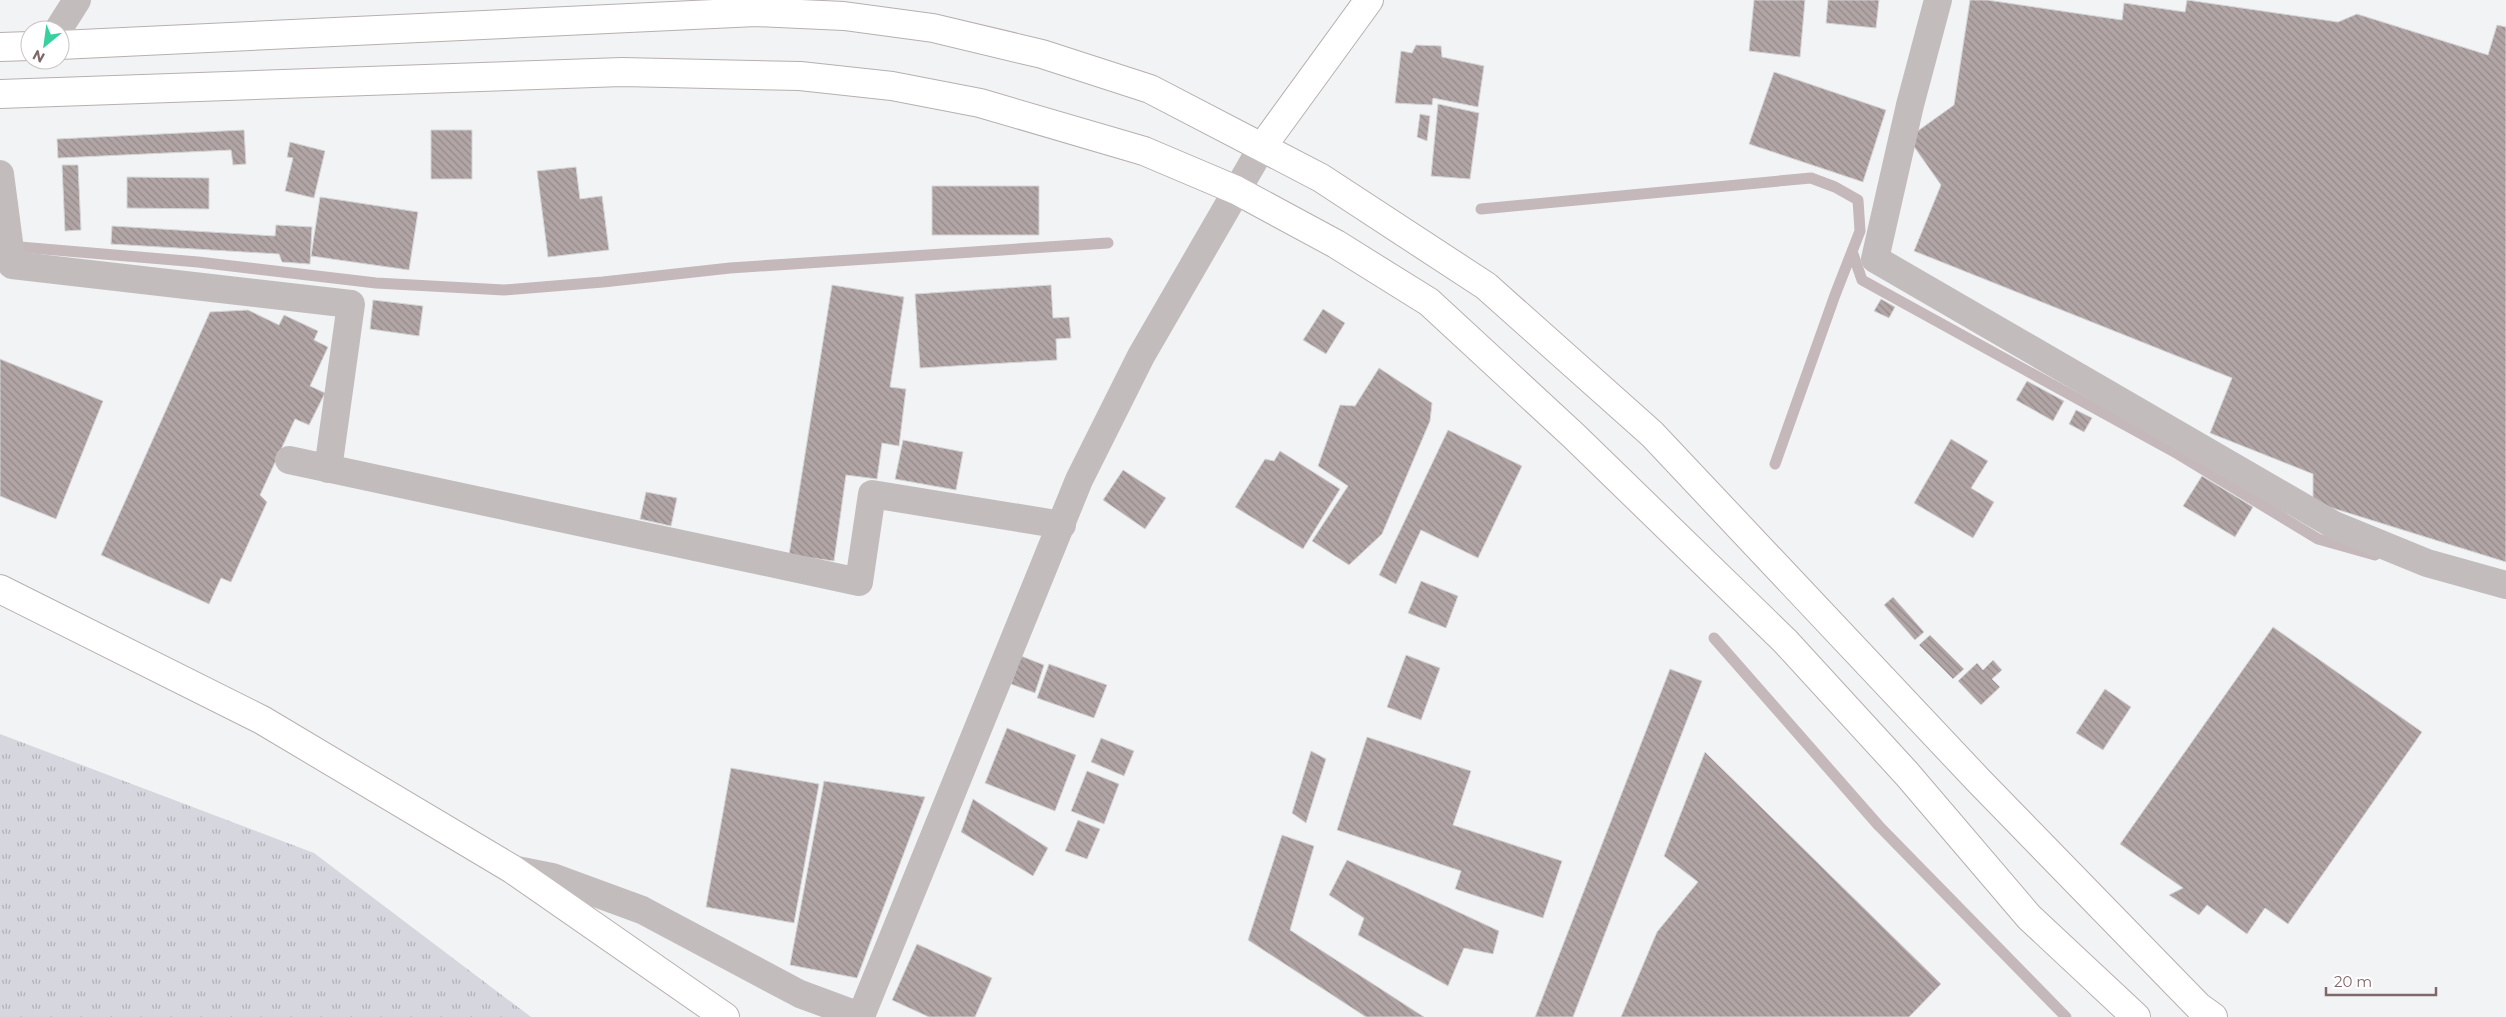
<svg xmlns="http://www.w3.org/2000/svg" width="2506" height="1017" viewBox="0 0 2506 1017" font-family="Montserrat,sans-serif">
<defs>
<pattern id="grass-tufts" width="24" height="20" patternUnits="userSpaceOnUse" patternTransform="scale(1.25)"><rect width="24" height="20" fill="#d6d6de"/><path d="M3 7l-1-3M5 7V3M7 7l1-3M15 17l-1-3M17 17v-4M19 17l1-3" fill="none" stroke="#b3b1b8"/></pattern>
<pattern id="building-back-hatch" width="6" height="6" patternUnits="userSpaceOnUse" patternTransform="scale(1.25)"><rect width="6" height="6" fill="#b1a5a6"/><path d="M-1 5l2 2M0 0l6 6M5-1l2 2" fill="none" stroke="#958a8b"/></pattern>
</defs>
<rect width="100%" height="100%" fill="#f2f3f5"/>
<path fill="url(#grass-tufts)" d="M0,734L314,853L531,1017H0Z"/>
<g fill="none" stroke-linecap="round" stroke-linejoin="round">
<path stroke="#c5b8bb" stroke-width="11" d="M1481,209L1811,178L1835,187L1858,200L1860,231L1835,295L1775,464
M8,246L198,262L376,283L504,290L603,282L730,268L1108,243
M1853,254L1862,280L2178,454L2318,539L2375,555
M1714,638L1879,826L2066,1017"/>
</g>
<path fill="url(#building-back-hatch)" stroke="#d4d5d6" d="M1754,0H1805L1800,57L1749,51Z
M1828,0H1879L1876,28L1826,23Z
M1970,0H1987L2122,20L2124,3L2185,12L2187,0L2338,22L2357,14L2488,55L2497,25L2506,27V562L2313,502V474L2210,433L2232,378L1914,251L1941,185L1908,138L1954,105Z
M1416,45L1441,46L1442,57L1484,66L1478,107L1433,98L1432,105L1395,103L1401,51L1412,53Z
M1774,72L1886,110L1863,182L1749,144Z
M1438,104L1479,113L1470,179L1431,176Z
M1420,114L1430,116L1427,141L1417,137Z
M244,130L246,164L233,165L231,150L58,158L57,139Z
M431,130H472V179H431Z
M290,142L325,151L314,198L285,191L293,158L287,157Z
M62,165H78L81,230L65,231Z
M576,167L580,199L602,196L609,250L548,257L537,171Z
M127,177L209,178V209L127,208Z
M932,186H1039V235H932Z
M320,197L418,212L409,270L311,256Z
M276,225L312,227L310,264L282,262L279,254L111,244L112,226L275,236Z
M832,285L904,297L890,387L906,389L899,446L882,443L877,479L846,475L834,561L789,555Z
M1051,285L1053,318L1069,317L1071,338L1056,339L1057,360L920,368L915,294Z
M1881,299L1895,307L1889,318L1874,311Z
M373,300L423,306L419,336L370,329Z
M1323,309L1345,323L1326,354L1303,340Z
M248,310L279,325L284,315L318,331L314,340L328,347L310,386L325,393L309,425L295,419L260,495L267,502L231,582L221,578L209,604L101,555L210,312Z
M0,359L103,401L56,519L0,496Z
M1379,368L1432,403L1430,421L1382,534L1349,565L1312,541L1348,486L1318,466L1340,405L1355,406Z
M2027,381L2064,401L2053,421L2016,400Z
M2076,410L2092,418L2084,432L2069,424Z
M1448,430L1522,466L1478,558L1421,530L1396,584L1379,575Z
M1951,439L1988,461L1971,488L1994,502L1973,538L1914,503Z
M903,440L963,452L956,490L895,479Z
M1280,451L1340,489L1303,549L1235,507L1265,459L1274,461Z
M1123,470L1166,498L1145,529L1103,500Z
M2202,476L2253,507L2235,537L2183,506Z
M646,492L677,498L671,526L640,519Z
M1421,581L1458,596L1446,628L1408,613Z
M1893,597L1924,632L1915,640L1884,605Z
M2273,627L2422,732L2288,924L2265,908L2247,934L2207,905L2199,915L2169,895L2183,888L2120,844Z
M1930,635L1964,669L1953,679L1919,645Z
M1406,655L1440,668L1421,720L1387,707Z
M1021,656L1044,665L1035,693L1011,684Z
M1993,660L2002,670L1992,679L2000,687L1981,705L1958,681L1977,663L1983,670Z
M1049,664L1107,685L1094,718L1037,698Z
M1670,669L1702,681L1573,1017H1535Z
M2105,689L2131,707L2103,750L2076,733Z
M1007,728L1076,755L1055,811L985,783Z
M1367,737L1471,771L1453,825L1562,861L1543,918L1455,889L1461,871L1337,830Z
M1101,738L1134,751L1124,776L1091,762Z
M1311,751L1326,759L1306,823L1292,813Z
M1705,752L1941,984L1909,1017H1621L1657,932L1698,882L1664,856Z
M731,768L819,784L794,923L706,907Z
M1087,771L1119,784L1104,824L1071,811Z
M824,781L925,797L857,978L790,965Z
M973,799L1048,848L1033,876L961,832Z
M1078,820L1100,829L1087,859L1065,851Z
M1282,835L1314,846L1290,930L1424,1017H1366L1248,940Z
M1347,860L1499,931L1493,954L1464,948L1448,986L1358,935L1364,918L1329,895Z
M917,944L992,978L975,1017H929L892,1000Z"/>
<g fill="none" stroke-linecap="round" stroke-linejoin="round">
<g stroke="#b8afaf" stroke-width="30">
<path id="secondary" d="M60,45L756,12L844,16L933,28L1042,54L1150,89L1321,178L1486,286L1652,434L1978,780L2199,1007L2213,1017
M0,47L30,46
M0,94L622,72L800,76L892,86L980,103L1144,151L1236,190L1336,244L1429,302L1574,436L1785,641L1907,774L2029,917L2136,1017
M1262,147L1369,0
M0,589L262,720L512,869L725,1017"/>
</g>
<path stroke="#c3bcbd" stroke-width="28" d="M1938,0L1910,105L1875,259L2334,525L2427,563L2506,585
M58,30L77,0
M0,174L12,265L351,304L328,469
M289,460L859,582L872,494L1062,525
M512,869L552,877L642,910L800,994L862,1017
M861,1016L1079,480L1141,356L1262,147"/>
<use href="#secondary" stroke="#fff" stroke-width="28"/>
</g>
<g transform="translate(45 45) rotate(209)"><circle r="24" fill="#ffffff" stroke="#ccc2c3"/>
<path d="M0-4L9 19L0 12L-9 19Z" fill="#35d2a0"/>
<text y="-8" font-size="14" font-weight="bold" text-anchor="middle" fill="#806769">N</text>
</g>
<path d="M2326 987v8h110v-8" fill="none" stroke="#806769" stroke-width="2.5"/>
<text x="2334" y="987" font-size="15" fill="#806769" stroke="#ffffff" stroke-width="4" paint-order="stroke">20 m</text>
</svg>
